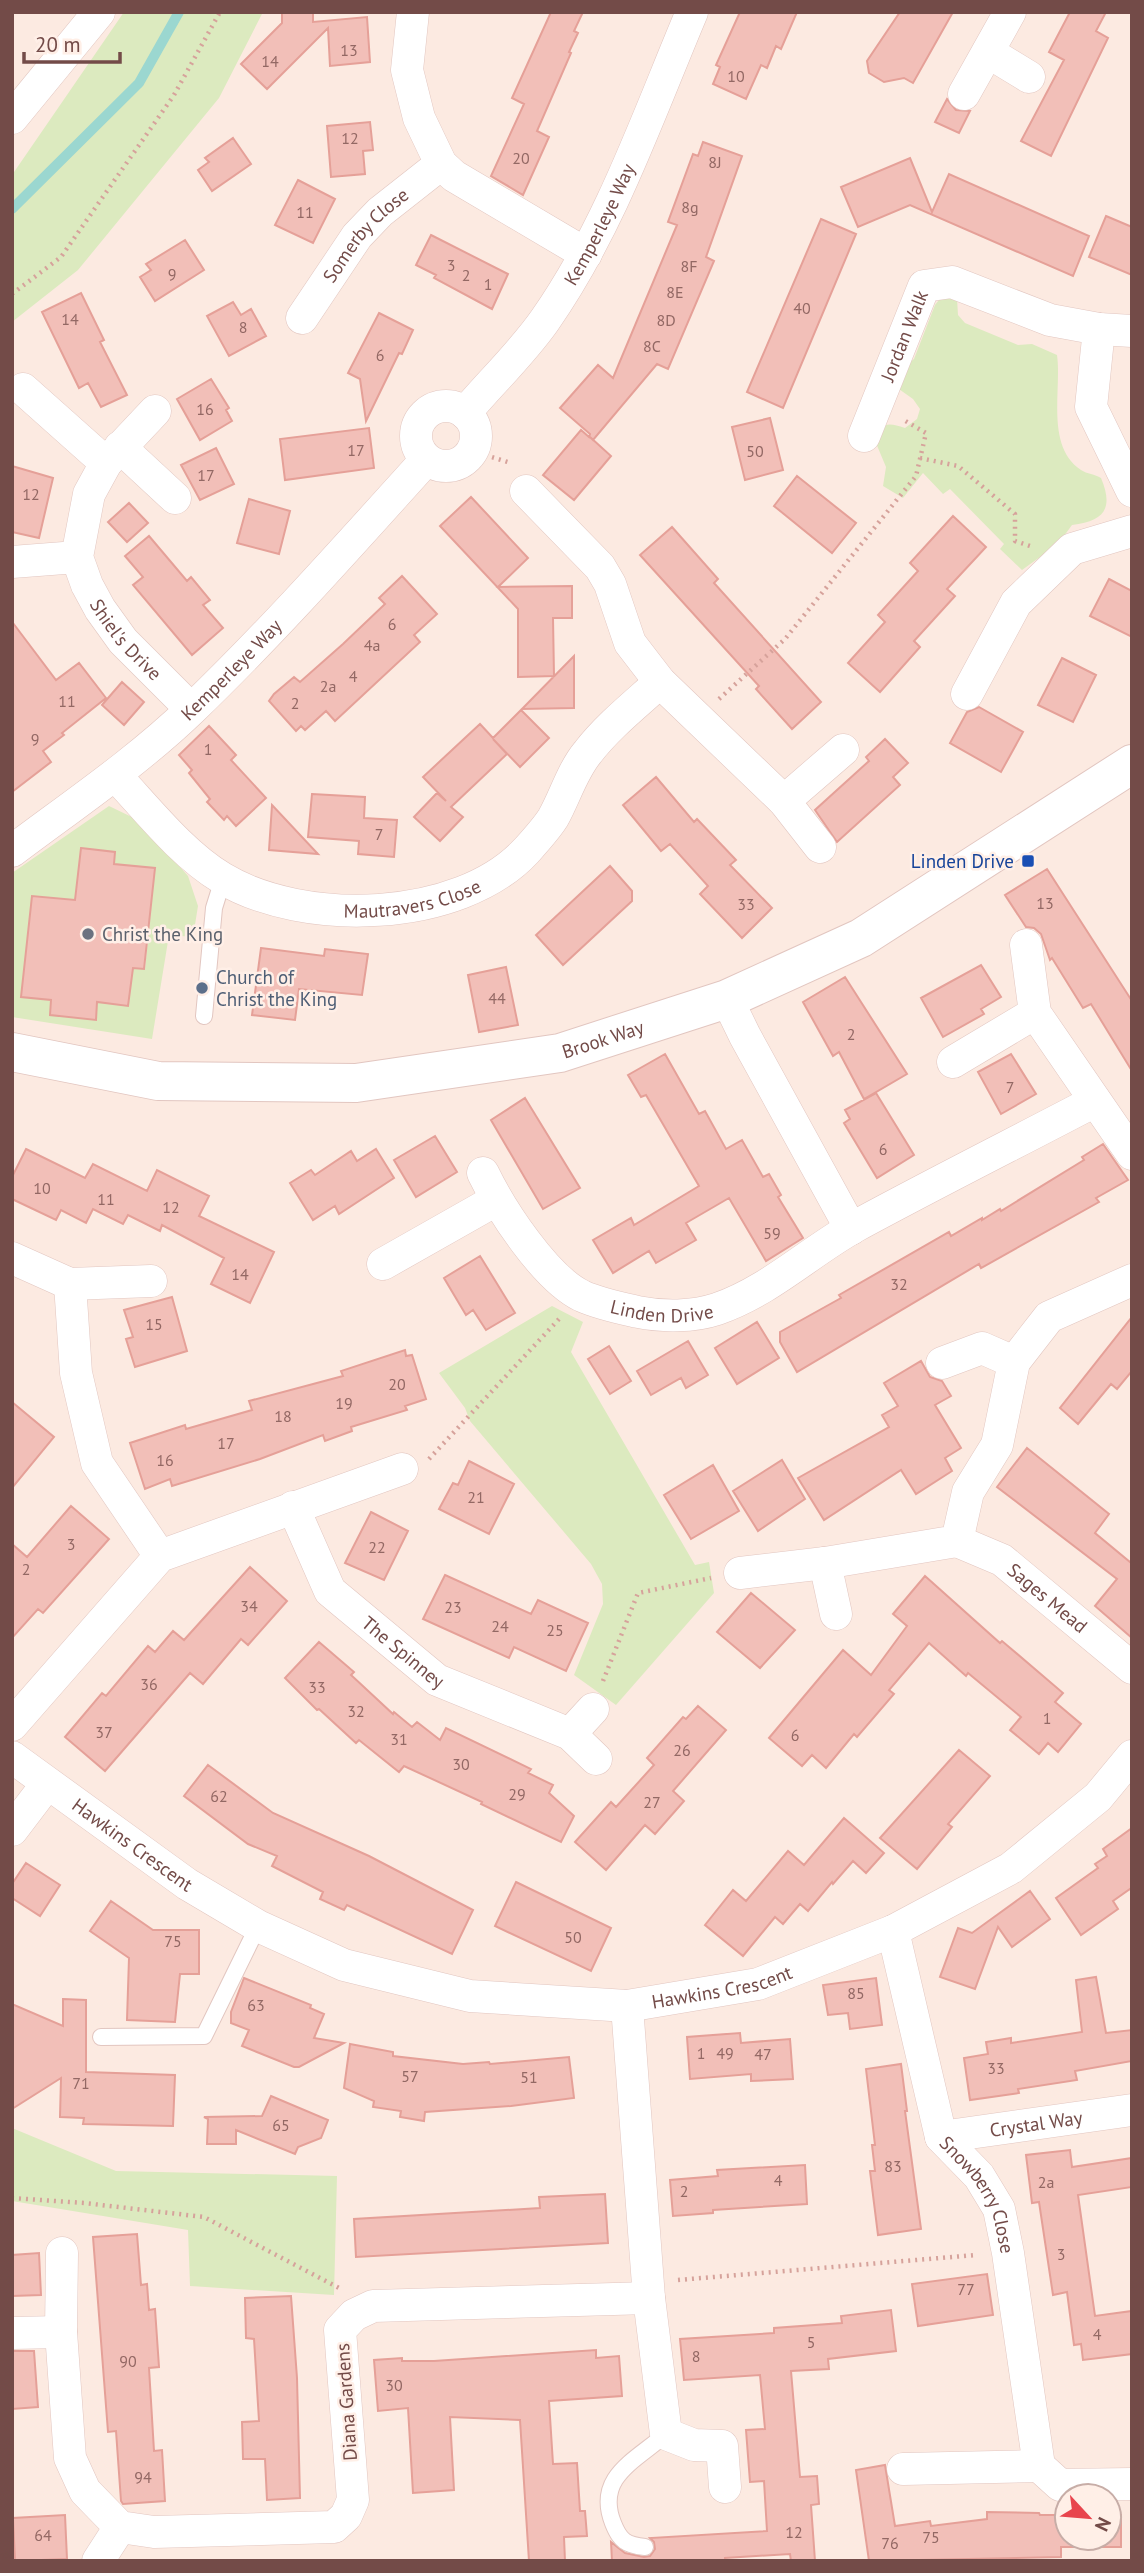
<svg xmlns="http://www.w3.org/2000/svg" width="1144" height="2573" viewBox="0 0 1144 2573" font-family="'PT Sans',sans-serif">
<rect width="100%" height="100%" fill="#fceae1"/>
<path fill="#dceabf" fill-rule="evenodd" d="M124,12H263L219,98L78,270L12,322V175Z
M942,296L957,298L958,315L965,323L1018,345L1032,344L1057,355C1062,389 1045,446 1081,470C1087,474 1095,474 1101,478C1114,509 1104,521 1072,525L1058,544L1022,570L1000,549L1004,544L950,489L943,494L923,473L903,498L883,486L886,467L873,436C884,422 889,423 905,428L917,419L920,409L913,399L896,387L906,365L914,359L935,305Z
M109,806L140,821L188,876L198,906L193,937L169,935L152,1039L12,1017V873ZM81,849L115,852L114,864L155,868L145,969L133,968L128,1005L97,1002L95,1020L50,1014L75,900Z
M552,1306L583,1322L571,1352L695,1565L709,1562L714,1593L616,1705L574,1675L603,1604L602,1584L591,1564L470,1421L465,1408L439,1373Z
M12,2128L116,2171L337,2176L334,2295L190,2286L188,2230L12,2201Z"/>
<g fill="none" stroke-linecap="round" stroke-linejoin="round">
<path stroke="#9bd7d0" stroke-width="10" d="M12,209L139,83L179,12"/>
</g>
<path fill="#f2bfb8" stroke="#e5a098" stroke-width="2" d="M282,12H313V22L367,17L370,62L330,66L328,28L267,89L241,64L282,23Z
M551,12H583L574,31L578,33L569,52L571,53L537,131L549,137L523,195L491,176L524,104L512,98Z
M740,12H797L781,49L776,46L767,68L761,65L746,99L713,84L720,67L716,65Z
M900,12H953L913,83L904,78L884,82L869,73L867,61Z
M1070,12H1106L1096,31L1108,38L1051,156L1021,141L1064,60L1049,52Z
M947,99L956,110L970,111L959,133L935,122Z
M370,122L373,150L363,151L365,174L331,177L327,126Z
M233,138L251,164L212,191L198,170L209,162L205,158Z
M703,142L742,156L706,257L714,261L668,369L657,364L593,440L590,437L611,456L574,500L543,475L581,430L589,437L590,434L560,408L598,365L613,378L677,225L668,222L693,154L698,156Z
M910,158L932,212L949,174L1089,236L1073,276L910,205L858,227L841,187Z
M298,180L335,199L313,243L275,225Z
M1106,216L1132,227V275L1089,257Z
M821,219L856,234L783,408L747,392Z
M431,235L508,274L492,309L434,278L436,275L416,265Z
M185,240L204,270L155,301L140,277L151,270L146,264Z
M81,293L104,340L100,342L127,395L101,407L88,383L79,388L42,312Z
M233,302L241,315L251,309L266,336L229,356L207,316Z
M379,313L413,330L402,354L399,353L366,421L360,379L348,373Z
M211,379L229,408L226,410L232,421L200,440L177,399Z
M770,418L783,470L745,480L732,427Z
M369,428L374,468L285,480L280,439Z
M216,448L234,484L200,500L181,465Z
M12,466L53,478L39,538L12,532Z
M797,476L856,523L832,553L774,506Z
M471,497L528,558L498,587L572,586V618H553L554,676L518,677V609L440,526Z
M249,499L290,511L279,554L237,543Z
M129,503L148,523L127,542L108,522Z
M953,516L986,547L947,589L955,596L914,641L920,647L880,692L848,663L885,622L878,615L918,571L910,563Z
M672,527L718,579L714,583L821,702L792,729L756,689L759,686L640,555Z
M149,536L187,581L191,577L210,600L203,605L223,628L192,655L133,585L143,577L125,556Z
M402,576L437,614L414,635L420,642L335,721L326,711L305,730L301,726L296,731L269,701L274,694L294,677L300,682L343,644L385,604L379,598Z
M1109,579L1132,591V637L1090,616Z
M13,623L56,680L79,663L106,698L62,733L64,735L43,751L51,762L12,792Z
M574,656V708L522,709Z
M1062,658L1096,675L1073,722L1038,705Z
M122,682L144,702L124,725L102,705Z
M979,707L1023,732L1001,772L950,743L967,712Z
M521,710L549,738L520,767L493,739L507,754L451,807L463,817L440,841L414,817L437,793L446,801L423,777L480,724L493,738Z
M209,726L236,755L231,760L266,798L236,826L227,816L224,820L207,802L210,799L189,773L192,770L179,755Z
M885,739L908,763L893,777L900,785L837,842L815,810L869,761L866,757Z
M656,777L694,822L697,819L736,860L730,865L772,908L742,938L700,894L708,886L670,844L661,851L623,805Z
M312,794L365,797L364,818L397,820L394,857L358,854L359,841L308,837Z
M272,805L318,854L269,850Z
M81,848L115,852L114,864L155,868L144,969L133,968L128,1006L97,1002L96,1020L50,1015L51,1000L21,997L32,896L75,900Z
M610,866L632,891V901L563,965L536,935Z
M1047,869L1132,1001V1071L1091,1004L1083,1008L1052,958L1050,960L1041,934L1034,928L1026,927L1005,895Z
M261,948L324,956L325,949L368,954L362,995L299,989L295,1020L252,1015Z
M981,965L1001,997L981,1009L984,1014L943,1037L921,998Z
M506,967L518,1025L479,1032L468,975Z
M845,977L907,1074L864,1099L839,1052L833,1056L803,1002Z
M665,1054L699,1114L705,1111L726,1149L742,1140L763,1177L769,1174L781,1195L778,1197L803,1238L766,1261L729,1198L686,1223L696,1240L656,1263L649,1251L613,1273L593,1240L631,1218L634,1225L699,1186L646,1095L641,1097L628,1075Z
M1011,1054L1036,1094L1001,1114L978,1072Z
M876,1093L914,1155L877,1178L844,1123L850,1119L845,1110Z
M525,1098L580,1188L543,1209L491,1120Z
M435,1136L457,1172L416,1197L394,1160Z
M1103,1144L1128,1180L1096,1198L1099,1202L981,1268L979,1264L797,1372L780,1342V1332L841,1298L839,1295L949,1232L951,1236L982,1218V1220L1000,1209L1001,1211L1084,1160L1082,1157Z
M26,1149L85,1178L93,1164L147,1191L157,1170L209,1196L199,1216L274,1252L250,1303L211,1284L224,1258L162,1225L160,1231L128,1215L123,1224L93,1209L86,1223L61,1210L56,1220L12,1199V1177Z
M376,1149L394,1178L339,1214L335,1206L313,1220L290,1183L311,1170L315,1175L351,1151L357,1161Z
M480,1256L515,1313L486,1330L473,1310L466,1315L444,1278Z
M172,1297L187,1351L135,1367L126,1339L133,1337L124,1310Z
M1132,1317V1371L1117,1389L1111,1384L1078,1424L1060,1408Z
M757,1322L779,1358L737,1384L715,1348Z
M688,1341L708,1375L686,1388L681,1378L651,1395L637,1371Z
M609,1346L631,1381L610,1394L588,1359Z
M405,1350L406,1356L412,1355L426,1399L405,1406L407,1410L351,1427L352,1431L325,1441L323,1435L260,1459L172,1486L170,1479L145,1489L130,1443L185,1425L186,1429L252,1410L249,1401L343,1376L341,1371Z
M921,1361L930,1377L942,1381L951,1396L935,1405L961,1448L945,1458L952,1471L916,1494L901,1470L824,1520L798,1478L889,1427L882,1415L898,1406L884,1383Z
M12,1402L54,1437L12,1488Z
M1027,1448L1109,1514L1095,1533L1130,1562L1132,1561V1638L1095,1606L1117,1579L997,1487Z
M782,1460L805,1499L758,1531L733,1491Z
M469,1461L514,1484L489,1534L439,1509L453,1483L458,1485Z
M713,1465L739,1511L691,1539L664,1495Z
M71,1506L109,1539L43,1613L38,1609L12,1638V1544L27,1557Z
M371,1512L408,1531L384,1580L345,1563Z
M250,1567L287,1601L248,1645L241,1639L203,1684L190,1673L105,1771L65,1737L102,1693L106,1696L148,1646L155,1652L173,1631L184,1640Z
M445,1575L531,1614L538,1600L588,1623L566,1671L514,1647L509,1658L423,1619Z
M925,1576L1000,1643L1002,1641L1063,1693L1055,1702L1081,1724L1058,1752L1048,1743L1039,1754L1010,1730L1021,1717L968,1673L966,1676L929,1643L889,1690L894,1694L857,1737L854,1734L826,1768L812,1755L802,1766L769,1738L843,1650L871,1675L907,1626L893,1614Z
M751,1593L795,1630L760,1668L717,1632Z
M319,1642L354,1672L351,1675L393,1714L394,1712L412,1727L417,1722L440,1740L446,1728L531,1769L528,1773L553,1785L549,1793L574,1816L561,1842L481,1804L482,1802L404,1766L399,1772L359,1740L356,1743L319,1709L317,1710L285,1678Z
M698,1706L726,1730L673,1791L684,1801L655,1834L645,1825L606,1870L575,1842L611,1802L616,1807L654,1765L647,1758L683,1717L686,1719Z
M959,1750L990,1776L948,1824L952,1827L917,1869L880,1838Z
M208,1765L273,1813L369,1856L473,1910L452,1954L347,1905L344,1910L320,1899L323,1892L272,1866L277,1856L248,1844L184,1796Z
M844,1818L884,1853L866,1873L853,1861L833,1884L832,1882L808,1911L800,1904L783,1924L775,1917L743,1956L705,1925L733,1890L746,1901L788,1851L804,1865Z
M1132,1828V1892L1130,1889L1113,1901L1118,1909L1081,1935L1056,1898L1098,1868L1095,1864L1107,1856L1103,1849Z
M26,1863L60,1885L40,1916L12,1898V1884Z
M516,1882L611,1928L591,1971L495,1926Z
M1030,1891L1050,1919L1012,1947L998,1927L975,1989L940,1977L958,1928L972,1933Z
M111,1901L153,1930H199V1974H180L175,2022L127,2020L129,1958L90,1931Z
M1096,1977L1106,2033L1132,2030V2061L1075,2071L1077,2080L1018,2089L1019,2093L970,2100L964,2058L988,2054L986,2042L1011,2038V2043L1082,2032L1076,1980Z
M244,1978L311,2005L310,2008L324,2014L314,2038L344,2043L299,2067H294L242,2046L249,2030L231,2023V2012Z
M876,1978L882,2025L850,2029L848,2013L828,2015L823,1985Z
M63,1999L86,2000V2072L175,2075L173,2126L83,2124L84,2118L60,2117L61,2078L12,2109V2004L63,2026Z
M740,2033L741,2043L790,2039L793,2079L751,2081V2074L690,2079L687,2037Z
M350,2044L393,2052V2056L463,2064L489,2062L490,2064L569,2057L574,2098L511,2106L425,2112L424,2121L400,2117L401,2111L373,2107L374,2101L344,2088Z
M901,2064L907,2111H905L921,2229L878,2235L870,2171H875L872,2145H875L866,2069Z
M271,2096L328,2120L321,2138L298,2147L295,2154L236,2130V2144H207L208,2119L204,2117L262,2116Z
M1070,2150L1072,2167L1132,2158V2187L1078,2195L1095,2316L1132,2311V2354L1083,2360L1081,2344L1074,2345L1067,2292L1053,2295L1039,2202L1032,2203L1026,2155Z
M805,2165L807,2204L713,2210V2213L673,2216L670,2180L718,2176L717,2170Z
M605,2194L608,2243L356,2257L354,2219L540,2208L539,2197Z
M137,2234L141,2285L147,2284L149,2310L155,2309L159,2367L149,2368L154,2451L162,2450L165,2501L123,2504L121,2501L116,2431L108,2432L93,2237Z
M39,2253L41,2295L12,2296V2255Z
M987,2274L993,2315L918,2326L912,2284Z
M291,2296L297,2378L300,2498L267,2500L265,2459H243L242,2422L259,2421L254,2339L246,2338L245,2298Z
M891,2310L896,2351L828,2359L829,2369L791,2371L800,2477L817,2476L819,2504L811,2505L815,2561H791L790,2554L725,2558V2561H612L611,2542L625,2553L644,2557L650,2556L655,2549L654,2542L650,2538L767,2531L764,2481L750,2482L746,2430L765,2429L760,2375L684,2380L680,2339L774,2333V2328L842,2323L841,2316Z
M596,2350V2358L619,2356L622,2396L549,2401L553,2464L577,2463L580,2511H585L587,2536L564,2537L565,2561H529L520,2420L450,2417L454,2490L413,2493L408,2408L378,2411L374,2360L402,2358V2361H434Z
M12,2351H34L38,2407L12,2409Z
M885,2465L895,2526L930,2521L931,2526L987,2519V2512L1039,2513L1040,2515H1067V2538H1109V2515H1121V2547H1061V2557L869,2561L856,2470Z
M65,2515L67,2559L15,2561L13,2518Z"/>
<g fill="none" stroke-linecap="round" stroke-linejoin="round">
<g stroke="#e2c6c0" stroke-width="18">
<path id="service" d="M204,1016L214,908L223,879
M101,2037L204,2036L258,1926
M645,2547C626,2545 620,2541 613,2523C595,2477 635,2461 666,2434"/>
</g>
<g stroke="#e2c6c0" stroke-width="33">
<g id="minor">
<path d="M413,12L407,70L419,118L441,164L454,176L586,254"/>
<path d="M988,52L1029,77"/>
<path d="M964,94L1010,12"/>
<path d="M12,118L99,12"/>
<path id="s1" d="M302,318L357,236L380,212L441,164"/>
<path d="M1099,329L1091,407L1132,491"/>
<path d="M23,389L106,463"/>
<circle cx="446" cy="436" r="30"/>
<path id="s2" d="M155,411L106,463L89,494L77,557L87,585L100,609L123,641L191,709"/>
<path id="s3" d="M465,413C491,382 522,353 545,320C610,227 648,116 692,12"/>
<path id="s4" d="M864,436L924,286L952,282L1050,320L1099,329L1132,331"/>
<path d="M120,447L175,498"/>
<path d="M526,491L600,567L610,584L630,643L660,682L784,801L820,847"/>
<path d="M12,562L77,557"/>
<path d="M967,694L1016,603L1072,549L1132,531"/>
<path id="s5" d="M115,775C147,809 182,854 222,878C303,927 459,923 526,851C535,841 546,829 553,818C565,797 572,771 588,752C608,726 636,704 660,682"/>
<path d="M784,801L843,750"/>
<path id="s6" d="M12,851C73,805 137,762 192,709C274,630 350,544 426,460"/>
<path d="M1026,945L1035,1013L1132,1154"/>
<path d="M727,999L745,1036L851,1229"/>
<path d="M953,1062L1035,1013"/>
<path id="s7" d="M483,1173C501,1210 545,1278 582,1296C600,1304 620,1308 638,1312C663,1317 693,1317 717,1309C769,1291 808,1253 854,1227C933,1184 1015,1143 1095,1101"/>
<path d="M12,1258L70,1284L151,1281"/>
<path d="M383,1264L496,1200"/>
<path d="M70,1284L76,1373L97,1463L160,1556"/>
<path d="M942,1363L982,1348L1014,1362"/>
<path id="s8" d="M293,1507L330,1591L437,1680L570,1734L596,1759"/>
<path id="s9" d="M957,1541L1002,1560L1132,1668"/>
<path d="M825,1563L836,1614"/>
<path d="M740,1573L825,1563L957,1541L968,1492L997,1445L1014,1362L1049,1317L1132,1280"/>
<path d="M12,1725L160,1556L402,1469"/>
<path d="M570,1734L593,1709"/>
<path id="s10" d="M12,1757L187,1884L258,1926L344,1965L470,1996L627,2006L758,1984L893,1931L1011,1868L1098,1797L1132,1756"/>
<path d="M12,1830L47,1784"/>
<path id="s11" d="M893,1931L941,2137L979,2176L999,2209L1008,2253L1039,2466L1060,2485L1132,2484"/>
<path d="M627,2006L649,2298L666,2434L694,2445L722,2446L725,2487"/>
<path id="s12" d="M941,2137L1132,2110"/>
<path d="M62,2253L61,2332L70,2458L85,2491L120,2527L154,2532L334,2527L346,2516L353,2500L340,2330L354,2315L373,2306L649,2298"/>
<path d="M12,2333L61,2332"/>
<path d="M903,2469L1039,2466"/>
<path d="M98,2561L120,2527"/>
</g>
</g>
<g stroke="#e2c6c0" stroke-width="40">
<g id="tertiary">
<path id="s13" d="M12,1052L158,1081L356,1083L560,1053L727,999L861,938L1132,764"/>
</g>
</g>
<path stroke="#d6a29b" stroke-width="4.5" stroke-dasharray="2 5" stroke-linecap="butt" d="M12,294L61,257L174,95L220,12
M472,451L511,463
M920,458L958,466L1015,514V541L1030,546
M719,699L785,639L916,476L926,433L902,419
M429,1459L559,1319
M603,1681L638,1593L711,1578
M12,2198L84,2203L204,2217L339,2288
M678,2280L976,2255"/>
<use href="#service" stroke="#fff" stroke-width="16"/>
<use href="#minor" stroke="#fff" stroke-width="32"/>
<use href="#tertiary" stroke="#fff" stroke-width="38"/>
</g>
<rect fill="#1a4fb4" stroke="#ffefe7" stroke-width="2.5" x="1021" y="854" width="14" height="14" rx="3.5"/>
<circle fill="#6b7280" stroke="#ffefe7" stroke-width="2.5" cx="88" cy="934" r="7"/>
<circle fill="#5c6f8a" stroke="#ffefe7" stroke-width="2.5" cx="202" cy="988" r="7"/>
<g text-anchor="middle" stroke-width="5" stroke-linejoin="round" paint-order="stroke">
<g font-size="16" fill="#936864">
<text x="349" y="56">13</text>
<text x="270" y="67">14</text>
<text x="736" y="82">10</text>
<text x="350" y="144">12</text>
<text x="521" y="164">20</text>
<text x="715" y="168">8J</text>
<text x="690" y="213">8g</text>
<text x="305" y="218">11</text>
<text x="451" y="271">3</text>
<text x="689" y="272">8F</text>
<text x="172" y="280">9</text>
<text x="466" y="281">2</text>
<text x="488" y="290">1</text>
<text x="675" y="298">8E</text>
<text x="802" y="314">40</text>
<text x="70" y="325">14</text>
<text x="666" y="326">8D</text>
<text x="243" y="333">8</text>
<text x="652" y="352">8C</text>
<text x="380" y="361">6</text>
<text x="205" y="415">16</text>
<text x="356" y="456">17</text>
<text x="755" y="457">50</text>
<text x="206" y="481">17</text>
<text x="31" y="500">12</text>
<text x="392" y="630">6</text>
<text x="372" y="651">4a</text>
<text x="353" y="682">4</text>
<text x="328" y="692">2a</text>
<text x="67" y="707">11</text>
<text x="295" y="709">2</text>
<text x="35" y="745">9</text>
<text x="208" y="755">1</text>
<text x="379" y="840">7</text>
<text x="1045" y="909">13</text>
<text x="746" y="910">33</text>
<text x="497" y="1004">44</text>
<text x="851" y="1040">2</text>
<text x="1010" y="1093">7</text>
<text x="883" y="1155">6</text>
<text x="42" y="1194">10</text>
<text x="106" y="1205">11</text>
<text x="171" y="1213">12</text>
<text x="772" y="1239">59</text>
<text x="240" y="1280">14</text>
<text x="899" y="1290">32</text>
<text x="154" y="1330">15</text>
<text x="397" y="1390">20</text>
<text x="344" y="1409">19</text>
<text x="283" y="1422">18</text>
<text x="226" y="1449">17</text>
<text x="165" y="1466">16</text>
<text x="476" y="1503">21</text>
<text x="71" y="1550">3</text>
<text x="377" y="1553">22</text>
<text x="26" y="1575">2</text>
<text x="249" y="1612">34</text>
<text x="453" y="1613">23</text>
<text x="500" y="1632">24</text>
<text x="555" y="1636">25</text>
<text x="149" y="1690">36</text>
<text x="317" y="1693">33</text>
<text x="356" y="1717">32</text>
<text x="1047" y="1724">1</text>
<text x="104" y="1738">37</text>
<text x="795" y="1741">6</text>
<text x="399" y="1745">31</text>
<text x="682" y="1756">26</text>
<text x="461" y="1770">30</text>
<text x="517" y="1800">29</text>
<text x="219" y="1802">62</text>
<text x="652" y="1808">27</text>
<text x="573" y="1943">50</text>
<text x="173" y="1947">75</text>
<text x="856" y="1999">85</text>
<text x="256" y="2011">63</text>
<text x="701" y="2059">1</text>
<text x="725" y="2059">49</text>
<text x="763" y="2060">47</text>
<text x="996" y="2074">33</text>
<text x="410" y="2082">57</text>
<text x="529" y="2083">51</text>
<text x="81" y="2089">71</text>
<text x="281" y="2131">65</text>
<text x="893" y="2172">83</text>
<text x="778" y="2186">4</text>
<text x="1046" y="2188">2a</text>
<text x="684" y="2197">2</text>
<text x="1061" y="2260">3</text>
<text x="966" y="2295">77</text>
<text x="1097" y="2340">4</text>
<text x="811" y="2348">5</text>
<text x="696" y="2362">8</text>
<text x="128" y="2367">90</text>
<text x="394" y="2391">30</text>
<text x="143" y="2483">94</text>
<text x="794" y="2538">12</text>
<text x="43" y="2541">64</text>
<text x="931" y="2543">75</text>
<text x="890" y="2549">76</text>
</g>
<g font-size="19" fill="#734b48" stroke="#ffefe7">
<text dy="7" stroke="none"><textPath href="#s3" startOffset="233">Kemperleye Way</textPath></text>
<text dy="7" stroke="none"><textPath href="#s1" startOffset="105">Somerby Close</textPath></text>
<text dy="7" stroke="none"><textPath href="#s4" startOffset="108">Jordan Walk</textPath></text>
<text dy="7" stroke="none"><textPath href="#s2" startOffset="268">Shiel's Drive</textPath></text>
<text dy="7" stroke="none"><textPath href="#s6" startOffset="285">Kemperleye Way</textPath></text>
<text dy="7" stroke="none"><textPath href="#s5" startOffset="346">Mautravers Close</textPath></text>
<text dy="7" stroke="none"><textPath href="#s13" startOffset="598">Brook Way</textPath></text>
<text dy="7" stroke="none"><textPath href="#s7" startOffset="242">Linden Drive</textPath></text>
<text dy="7" stroke="none"><textPath href="#s9" startOffset="108">Sages Mead</textPath></text>
<text dy="7" stroke="none"><textPath href="#s8" startOffset="187">The Spinney</textPath></text>
<text dy="7" stroke="none"><textPath href="#s10" startOffset="149">Hawkins Crescent</textPath></text>
<text dy="7" stroke="none"><textPath href="#s10" startOffset="777">Hawkins Crescent</textPath></text>
<text dy="7" stroke="none"><textPath href="#s12" startOffset="96">Crystal Way</textPath></text>
<text dy="7" stroke="none"><textPath href="#s11" startOffset="282">Snowberry Close</textPath></text>
<text transform="translate(346 2402) rotate(-94)" y="7">Diana Gardens</text>
</g>
<g font-size="19" fill="#164399" stroke="#ffefe7" text-anchor="end">
<text x="1014" y="868">Linden Drive</text>
</g>
<g font-size="19" fill="#5b616d" stroke="#ffefe7" text-anchor="start">
<text x="102" y="941">Christ the King</text>
</g>
<g font-size="19" fill="#4e5e75" stroke="#ffefe7" text-anchor="start">
<text x="216" y="984">Church of<tspan x="216" dy="22">Christ the King</tspan></text>
</g>
</g>
<rect width="1144" height="2573" fill="none" stroke="#734b48" stroke-width="28"/>
<g transform="translate(1088 2517) rotate(116)"><circle r="33" fill="#ffefe7" stroke="#c7ada7" stroke-width="2"/>
<path d="M0-5L12 26L0 18L-12 26Z" fill="#e8444d"/>
<text y="-10" font-size="19" font-weight="bold" text-anchor="middle" fill="#734b48">N</text>
</g>
<path d="M24 52v10h96v-10" fill="none" stroke="#734b48" stroke-width="3.5"/>
<text x="35" y="52" font-size="21" fill="#734b48" stroke="#ffefe7" stroke-width="5" paint-order="stroke">20 m</text>
</svg>
